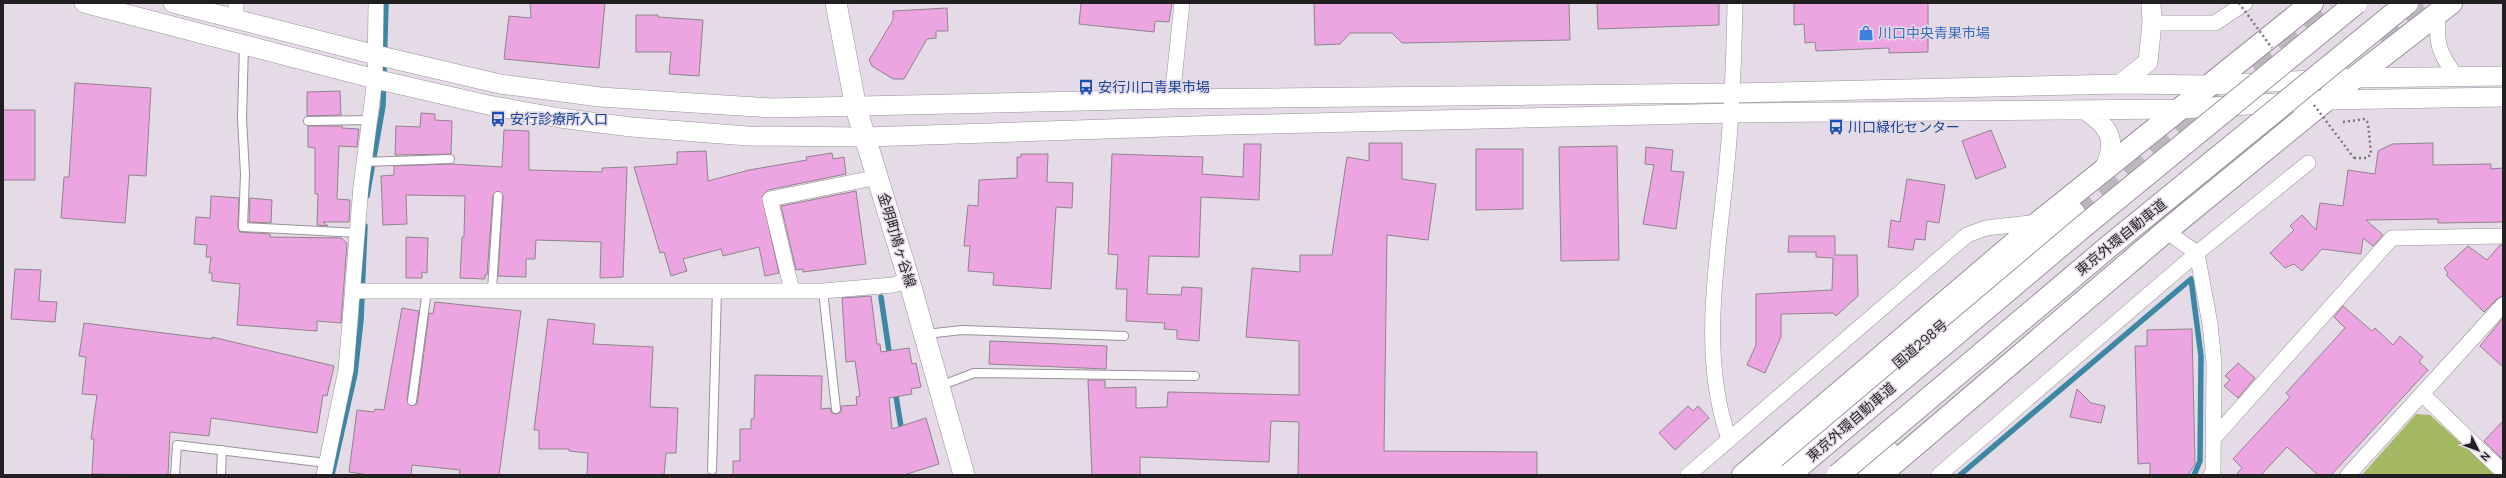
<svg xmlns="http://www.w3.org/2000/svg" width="2506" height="478" viewBox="0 0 2506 478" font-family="Manrope,'Noto Sans JP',sans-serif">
<rect width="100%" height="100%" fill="#e4dbe6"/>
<path fill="#a4b864" d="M2416,414L2430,415L2496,475H2362Z"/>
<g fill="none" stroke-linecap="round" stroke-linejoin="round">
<path stroke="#3c87a4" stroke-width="5.5" d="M367,196L383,106L386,3
M881,297L890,358
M895,390L902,433
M332,475L355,374L361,320L365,226
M1960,475L2191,279L2201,356L2200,461L2194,475"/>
</g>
<path fill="#eca5e1" stroke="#8f848c" d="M530,3H605L599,68L504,59L509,16L531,18Z
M1081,3H1172L1169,22L1155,21L1154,32L1079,24Z
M1314,3H1569L1570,40L1402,43L1392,33H1350L1340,44L1315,45Z
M1597,3H1719V25L1598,29Z
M1794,3H1928V52L1889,53V48L1816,51L1815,42L1805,43L1804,24L1794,25Z
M947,8L948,31H936V38L927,39L904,79H893L872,66L869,60L893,20V11Z
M636,15H658V17L703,20L699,76L669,74L671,52H636Z
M75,83L151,88L146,176L129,175L125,223L61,218L64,177H69Z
M340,91L341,115L307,116V92Z
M3,110H35V180H3Z
M421,113L435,114V120L452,121L451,154L395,155L396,126L420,127Z
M308,126H342V128L359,129L357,147L339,146L337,199L350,200L349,222H323L328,226L317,225L318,194H315V148L308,147Z
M504,130L529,131V170L602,172V168L627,167L623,277L600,278L601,242L536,240L535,259H526V277L498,276L503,196L499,191L493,196L487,275H485V279L460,278L462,237H464L465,196L406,195L407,224L383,225L381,176L394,175V166L451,164L502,167Z
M1991,130L2006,167L1976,179L1962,141Z
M1369,143H1402V179L1436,184L1428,240L1387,235L1384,451L1537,452V475H1298L1299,422L1271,421L1269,462L1140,457V475H1092L1088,380H1105V388L1136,387V408L1167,407L1168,392L1299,395V341L1246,337L1252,268L1300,272V255H1332L1347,157L1369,161Z
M2433,143V165L2491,164V169L2503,168V222L2438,223V219L2366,220L2383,235L2373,246L2363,238L2361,254L2322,249L2302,271L2294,264L2285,268L2270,253L2294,230L2290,226L2302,215L2316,230L2320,203L2343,206L2348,170L2375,174L2378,151L2392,144Z
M1244,144H1261L1259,200L1201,197L1199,257L1149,256L1147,294L1181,295L1182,287L1202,288L1199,341L1177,339V330L1164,329L1165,323L1126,321L1127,289H1116L1118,255L1108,254L1112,154L1203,157L1202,174L1243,177Z
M1617,146L1619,260L1561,261L1559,147Z
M1646,147L1673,150L1671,171L1684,172L1676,229L1643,224L1654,165L1645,164Z
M1476,149H1523V209L1476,210Z
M706,151L708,181L749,170L807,160L806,157L832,153L833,159L844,157L846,174L768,190L762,196L779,273L765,276L759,247L723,256L721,249L683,259L687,271L671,276L664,252L660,253L634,167L677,164V152Z
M1021,154H1048L1047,182L1073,183L1072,208L1056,207L1051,289L993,285L994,273L968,271L970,246H964L968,205L978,206L979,180L1017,178V157H1021Z
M1907,179L1945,185L1939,223L1927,221L1925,240L1915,239L1913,250L1888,247L1891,220L1900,222Z
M856,191L866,264L803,272V269L796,270L781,206Z
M211,196L239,198L238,227L240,232L270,234V237L341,238L347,243L341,323L317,321V331L237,325L240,284L212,281V273H209L211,257H206L207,245L194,244L196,217L210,218Z
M250,198L272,200L271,223L249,222Z
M1789,236H1835V255H1857L1858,296L1836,316L1833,313L1781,314V337L1765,373L1747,365L1756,345V294L1832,290L1833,258L1816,257V252H1788Z
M406,237L428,238L427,273L422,272V278H406Z
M2500,245H2503V296L2497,299L2484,312L2446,275L2448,273L2444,268L2468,246L2487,260Z
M15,269L41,270L39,301L57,302L55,322L11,319Z
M871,296L877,344H880L881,352L909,348L912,364L916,363L921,387L911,389L912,394L889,398L892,429L926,418L939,464L904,475H733V461H740V429H751V419H754L755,375L822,376L821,409L830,408L832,413L836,414L841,412V406L857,405L856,397L860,396L855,361L846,362L842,298Z
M435,302L521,311L499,475H459L460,470L412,465L411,475H369L349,472L357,410L374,412L375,409L384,410L402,308L419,311L407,400L411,406L417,404L429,313L433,314Z
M2343,306L2372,331L2375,328L2393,345L2400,336L2423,357L2419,362L2428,370L2331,475H2318L2287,447L2261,475H2236L2242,468L2233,459L2290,397L2286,393L2345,328L2334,317Z
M2503,318V367L2480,346Z
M548,319L595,324L593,344L653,347L650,407L678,408L676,453H666L664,475H587L588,453L569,451V449H539V430H534Z
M84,323L212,339V337L334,366L327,396L323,395L317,433L211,418L209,436L170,432L168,475L92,474L94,439H91L97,395L82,394L86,357L79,356Z
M2192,329L2195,464L2188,475H2150V463L2138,464L2135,346H2147V330Z
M990,341L1107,346L1106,369L989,364Z
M2238,363L2255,378L2238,398L2224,386L2230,380L2225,376Z
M2077,389L2091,403L2105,406L2101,423L2070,417Z
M1688,406L1693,411L1698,406L1709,418L1675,450L1659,433Z
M2503,421V460L2484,441Z"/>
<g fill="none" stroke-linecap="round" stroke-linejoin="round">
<path stroke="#bdb5bf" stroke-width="22" stroke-dasharray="22 11" stroke-linecap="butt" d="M2383,43L2432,3
M2074,213L2330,3"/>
<g stroke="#9a919c" stroke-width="10">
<path id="service" d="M244,45L242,118L245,174L243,227L358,233
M308,121L370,120
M364,162L450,159
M492,290L498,196
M823,291L836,409
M926,334L962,330L1124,336
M940,386L974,373L1195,376
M412,401L427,290
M712,470L717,290
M175,475L177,445L326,463
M221,475L222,450"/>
</g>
<g stroke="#9a919c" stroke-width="16">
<path id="minor" d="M2438,13C2436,43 2438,52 2456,76
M236,19V3
M2152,23H2215L2245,3
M1172,99L1182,3
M2166,231L2197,253L2210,324L2214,364L2213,471L2211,475
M354,291H823L893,285L909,280
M792,291L770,199L878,177
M2422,394L2503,472
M1729,439C1698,354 1719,251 1727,163C1732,110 1734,57 1735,3
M2213,439L2392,238L2503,236
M324,475L346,370L361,186L375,79L376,3
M1688,475L1967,235L1986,228L2038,222
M1939,475L2197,253L2308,163
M2348,475L2503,305"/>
</g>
<g stroke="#9a919c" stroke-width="20">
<path id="tertiary" d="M84,3L375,79L488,105L560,118L631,127L748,136L866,137L1225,125L1732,113L2181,109L2326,100L2503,97
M173,3L376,55L500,84L600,97L772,108L1172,99L1733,93L2120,84L2210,85L2355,78L2503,76
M2120,84L2148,62L2152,23L2151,3
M2085,110C2111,128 2118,141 2103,171"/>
</g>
<g stroke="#9a919c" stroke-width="22">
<path id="secondary" d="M836,3L856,108L909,280L964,475"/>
</g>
<g stroke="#9a919c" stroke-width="24">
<path id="trunk" d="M1743,475L2039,222L2312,3
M1766,475L2074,213
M1862,475L1888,452
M1880,475L2166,231L2326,100L2451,3"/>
</g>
<path stroke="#7a747b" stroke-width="2.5" stroke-dasharray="2 3" stroke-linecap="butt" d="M2343,122L2365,119L2368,123L2371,154L2367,158H2354"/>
<use href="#service" stroke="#fff" stroke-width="8"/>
<use href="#minor" stroke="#fff" stroke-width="15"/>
<use href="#tertiary" stroke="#fff" stroke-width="19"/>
<use href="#secondary" stroke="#fff" stroke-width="21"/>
<use href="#trunk" stroke="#fff" stroke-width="22"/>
<g stroke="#9a919c" stroke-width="24" stroke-linecap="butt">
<path id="motorway-bridge" d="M1789,475L2085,225L2356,3
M1838,475L2107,248L2407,3"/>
</g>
<path stroke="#7a747b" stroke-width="2.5" stroke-dasharray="2 3" stroke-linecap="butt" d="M2239,3L2272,48
M2314,105L2354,158"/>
<use href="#motorway-bridge" stroke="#fff" stroke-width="22"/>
</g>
<defs>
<g id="shop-bare" transform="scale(1.2)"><path d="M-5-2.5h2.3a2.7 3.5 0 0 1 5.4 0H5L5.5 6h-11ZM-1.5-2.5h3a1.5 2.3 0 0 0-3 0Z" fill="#3f7fe0" stroke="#e4dbe6" stroke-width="2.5" paint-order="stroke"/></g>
<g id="bus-bare" transform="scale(1.2)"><path d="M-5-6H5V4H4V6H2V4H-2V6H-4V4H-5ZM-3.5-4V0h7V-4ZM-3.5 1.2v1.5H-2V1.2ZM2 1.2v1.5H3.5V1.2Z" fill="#1a4fb4" stroke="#e4dbe6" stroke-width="2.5" paint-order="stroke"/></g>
</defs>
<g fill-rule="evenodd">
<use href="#shop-bare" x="1866" y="33"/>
<use href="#bus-bare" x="1086" y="87"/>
<use href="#bus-bare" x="498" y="119"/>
<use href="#bus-bare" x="1836" y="127"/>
</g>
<g text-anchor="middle" stroke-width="3" stroke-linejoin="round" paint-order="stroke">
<g font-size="14" fill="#366cbe" stroke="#e4dbe6" text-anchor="start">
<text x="1878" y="38">川口中央青果市場</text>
</g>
<g font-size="14" fill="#164399" stroke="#e4dbe6" text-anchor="start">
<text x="1098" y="92">安行川口青果市場</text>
<text x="510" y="124">安行診療所入口</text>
<text x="1848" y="132">川口緑化センター</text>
</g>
<g font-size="14" fill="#221f23" stroke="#e4dbe6">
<text transform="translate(2121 237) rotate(-39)" y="5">東京外環自動車道</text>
<text transform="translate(897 240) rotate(73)" y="5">金明町鳩ヶ谷線</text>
<text transform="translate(1920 344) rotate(-40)" y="5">国道298号</text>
<text transform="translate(1851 422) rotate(-41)" y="5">東京外環自動車道</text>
</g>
</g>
<rect width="2506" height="478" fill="none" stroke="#221f23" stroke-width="8"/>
<g transform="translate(2478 450) rotate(132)" stroke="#e4dbe6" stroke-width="3" paint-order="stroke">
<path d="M0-3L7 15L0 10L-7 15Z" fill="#221f23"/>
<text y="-6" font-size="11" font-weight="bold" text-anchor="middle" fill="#221f23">N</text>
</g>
</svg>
